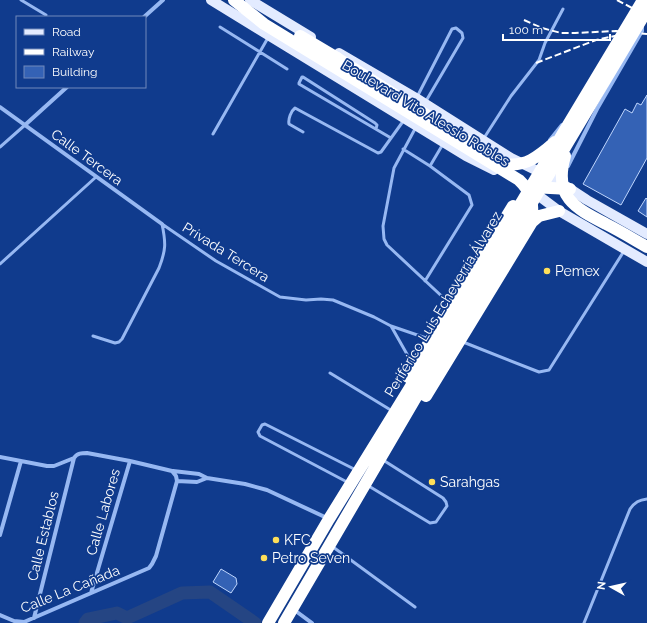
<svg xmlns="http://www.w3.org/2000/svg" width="647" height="623" viewBox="0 0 647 623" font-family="Raleway,sans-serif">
<rect width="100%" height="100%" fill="#103b8d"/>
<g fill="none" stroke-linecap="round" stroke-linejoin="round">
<path stroke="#254583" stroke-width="13" d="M85,623L88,619L117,613L127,618L182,593L210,592L255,623"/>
</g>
<path fill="#3462b5" stroke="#bed5fd" d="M647,95V158L621,205L583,184L625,109L632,113L637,103L641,105Z
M646,198L647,199V217L638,211Z
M221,569L236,578L237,584L231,593L213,582Z"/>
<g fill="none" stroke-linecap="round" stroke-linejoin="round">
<path stroke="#97b8f2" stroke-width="3" d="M21,0L46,15
M220,27L287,69
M417,97L452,29L456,28L462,33L463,38L426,101
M416,127L394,168L383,226L384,239L387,245L449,303
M376,129L377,125L375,123L303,77H302L299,83V84L391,138
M303,132L289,124C288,119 291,111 295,108L378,153L381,152L404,120
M213,134L269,36
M484,138L511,96L539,60L545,43L563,9
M0,147L25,125
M403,149L430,166L469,195L472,205L425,281
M430,166L443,144
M162,224L216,261L280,297L306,300L321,299L333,300L374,317L391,326L429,339
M0,264L96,177
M391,326L412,363
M93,336L115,343L119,342L122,339L159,268C166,250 166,243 162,224
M463,342L539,372L549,370L624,251
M330,373L389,409
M347,482L260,436L258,432L262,425L265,424L356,470
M367,485L430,523L436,522L447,506L446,502L443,498L383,460
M333,547L415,607
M584,623L630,509C635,502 639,500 647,499"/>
<path stroke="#97b8f2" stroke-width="4" d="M144,17L163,0
M0,107L162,224
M25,125L67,87
M550,140L562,125
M568,166L597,109L642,31V24
M0,457L47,466H54L74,458C77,453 82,453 87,453L130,461L172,471L176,476L177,481L156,556L152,564L149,568L24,622L14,621L0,615
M173,471L199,474L207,478L245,484L267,490L327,518
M177,481L197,482L207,478
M0,535L21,461
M91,593L130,461
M293,609L312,623
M34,618L74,458"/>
<path stroke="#e3ebff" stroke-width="10" d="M211,0L466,156L494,170
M250,0L311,37
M339,53L416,98L511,158L558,181L587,200L647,234
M531,190L559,211L647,262"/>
<path stroke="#fff" stroke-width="12" d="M234,0L264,24L519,180C533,193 533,204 532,222
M300,36L337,58
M531,187L570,189
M408,377L513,206
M426,396L532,222L539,216L559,211
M268,623L329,519L421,370
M284,623L429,375"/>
<path stroke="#fff" stroke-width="2" stroke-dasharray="7 3" stroke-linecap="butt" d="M617,0L647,16
M524,20L542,28L561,33H575L616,31L647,34
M536,63L596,40L619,35"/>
<path stroke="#fff" stroke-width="12" d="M337,58L502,163C524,169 539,156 555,142
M565,156C553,197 575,208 606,224C620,231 633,239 647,247
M421,370L643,0
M429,375L647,10"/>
</g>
<g fill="#ffdf59" stroke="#103b8d" stroke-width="1.5">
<circle cx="547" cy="271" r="4"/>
<circle cx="432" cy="482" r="4"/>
<circle cx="276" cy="540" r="4"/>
<circle cx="264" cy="558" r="4"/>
</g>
<g text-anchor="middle" stroke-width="3.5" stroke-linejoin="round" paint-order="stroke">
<g font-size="14" fill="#fff" stroke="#103b8d">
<text transform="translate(426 113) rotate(31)" y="5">Boulevard Vito Alessio Robles</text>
<text transform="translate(87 157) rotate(36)" y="5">Calle Tercera</text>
<text transform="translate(226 252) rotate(32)" y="5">Privada Tercera</text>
<text transform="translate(443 304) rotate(-59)" y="5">Periférico Luis Echeverría Álvarez</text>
<text transform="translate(103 512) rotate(-74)" y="5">Calle Labores</text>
<text transform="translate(43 536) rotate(-76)" y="5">Calle Establos</text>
<text transform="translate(70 589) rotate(-22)" y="5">Calle La Cañada</text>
</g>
<g font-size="14" fill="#fff" stroke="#103b8d" text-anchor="start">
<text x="555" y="276">Pemex</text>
<text x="440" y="487">Sarahgas</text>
<text x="284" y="545">KFC</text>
<text x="272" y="563">Petro Seven</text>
</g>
</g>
<rect x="16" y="16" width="130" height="72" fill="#103b8d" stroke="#7089bb"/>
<rect x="24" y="29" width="20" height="6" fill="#e3ebff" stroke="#7089bb"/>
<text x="52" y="36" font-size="12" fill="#ffffff">Road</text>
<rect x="24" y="49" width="20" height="6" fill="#ffffff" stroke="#7089bb"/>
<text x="52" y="56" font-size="12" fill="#ffffff">Railway</text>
<rect x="24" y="66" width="20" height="12" fill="#3462b5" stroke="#7089bb"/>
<text x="52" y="76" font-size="12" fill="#ffffff">Building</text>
<g transform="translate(611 587) rotate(278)" stroke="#103b8d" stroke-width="3" paint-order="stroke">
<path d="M0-3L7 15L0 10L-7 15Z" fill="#ffffff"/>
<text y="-6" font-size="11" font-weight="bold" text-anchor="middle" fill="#ffffff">N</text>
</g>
<path d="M503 34v6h107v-6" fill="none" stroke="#ffffff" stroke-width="2"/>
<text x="509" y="34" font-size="12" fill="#ffffff" stroke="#103b8d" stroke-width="3" paint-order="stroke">100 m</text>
</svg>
